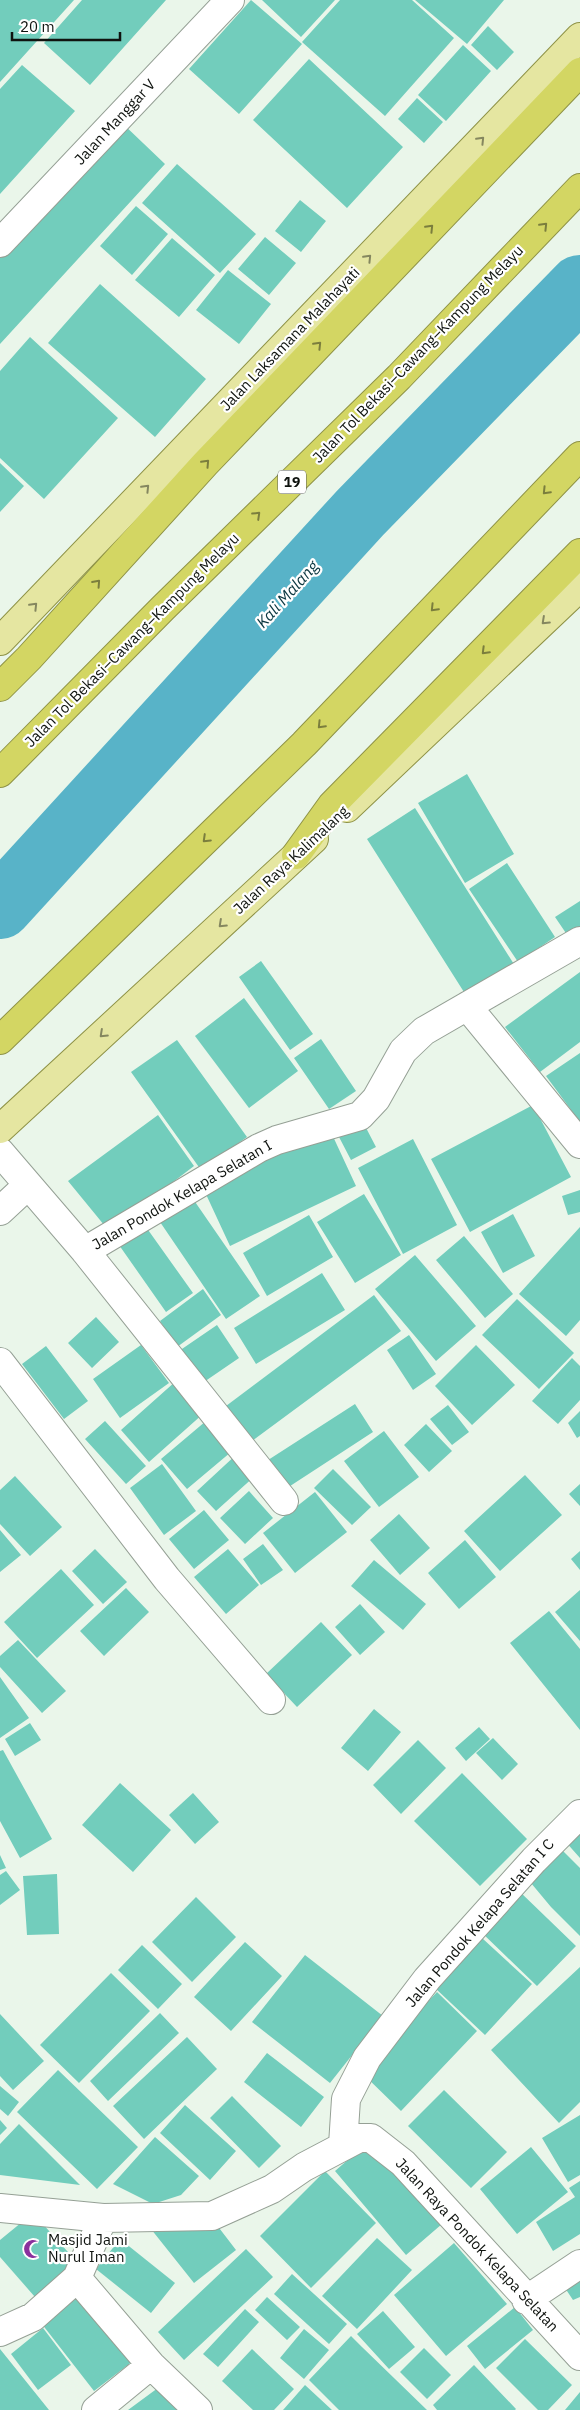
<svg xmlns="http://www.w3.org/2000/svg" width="580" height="2410" viewBox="0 0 580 2410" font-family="'IBM Plex Sans',sans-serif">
<rect width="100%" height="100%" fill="#eaf6ea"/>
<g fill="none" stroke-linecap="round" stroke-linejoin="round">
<path stroke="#58b3c8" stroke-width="64" d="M0,907L360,513L580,287"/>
</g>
<path fill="#72cdbc" d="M0,0H74L0,82Z
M82,0H166L90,85L44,43Z
M251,0L302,44L239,114L189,69Z
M262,0H335L301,37Z
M340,0H412L454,38L385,116L302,42Z
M415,0H504L467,44Z
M488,26L514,52L497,70L471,45Z
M463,45L491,71L446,121L418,95Z
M309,59L403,147L347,208L253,120Z
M22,65L75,111L0,194V89Z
M417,98L443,122L424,143L398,119Z
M121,122L165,164L0,344V255Z
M177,164L256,234L220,273L142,203Z
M300,200L326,221L301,252L275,231Z
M136,206L168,234L132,275L100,246Z
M265,237L296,263L269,295L238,269Z
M172,238L215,275L179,317L135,280Z
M228,270L271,304L239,344L196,310Z
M100,284L206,379L155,437L48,343Z
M30,337L118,418L44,499L0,458V371Z
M0,463L24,486L0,512Z
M467,774L514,854L465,883L418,803Z
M415,808L517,969L469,1000L367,839Z
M507,863L555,937L518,962L469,889Z
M580,901V936L572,942L555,917Z
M261,961L313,1034L290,1050L239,977Z
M580,972V1042L540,1072L505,1027Z
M244,998L298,1071L249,1108L195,1036Z
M321,1039L356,1091L329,1109L294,1058Z
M177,1040L247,1137L201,1170L131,1072Z
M580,1053V1122L546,1076Z
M533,1105L571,1177L470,1232L431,1159Z
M158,1115L194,1166L109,1231L68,1181Z
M364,1124L376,1147L351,1160L339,1137Z
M330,1130L356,1186L230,1246L204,1190Z
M413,1139L457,1225L403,1254L358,1168Z
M580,1190V1212L568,1215L562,1196Z
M364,1194L401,1255L355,1283L317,1222Z
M191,1196L260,1296L226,1319L158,1219Z
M513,1214L535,1256L503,1273L481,1232Z
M309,1215L333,1257L267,1296L243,1253Z
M146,1227L193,1293L166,1312L119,1245Z
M580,1227V1320L566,1336L519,1294Z
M464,1236L513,1294L485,1318L436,1260Z
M415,1255L476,1326L436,1361L375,1289Z
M322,1273L345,1310L256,1364L234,1328Z
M203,1289L221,1315L177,1347L160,1321Z
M374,1295L401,1331L248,1444L222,1409Z
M517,1299L574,1353L539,1389L482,1335Z
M96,1317L119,1342L92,1368L68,1343Z
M217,1325L239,1358L201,1384L179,1351Z
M409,1335L436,1374L413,1390L387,1350Z
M141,1345L169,1383L120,1418L93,1379Z
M476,1345L515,1385L472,1425L435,1386Z
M46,1346L88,1401L64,1419L22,1364Z
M572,1358L580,1366V1400L558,1424L532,1401Z
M176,1381L204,1413L149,1462L121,1430Z
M355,1404L373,1432L284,1490L265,1462Z
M448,1405L469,1432L452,1445L430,1419Z
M580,1411V1436L577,1438L568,1423Z
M105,1421L146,1466L126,1484L85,1439Z
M206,1421L231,1452L187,1489L161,1459Z
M426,1424L452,1451L429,1472L404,1445Z
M384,1431L419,1477L379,1507L344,1461Z
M238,1453L257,1474L216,1511L197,1491Z
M162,1464L196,1511L164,1535L130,1488Z
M333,1469L371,1507L352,1525L314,1488Z
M525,1475L562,1515L500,1571L464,1531Z
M15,1476L62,1527L30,1556L0,1524V1490Z
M580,1484V1506L569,1494Z
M249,1491L273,1518L245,1544L220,1518Z
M315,1492L347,1532L295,1573L263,1533Z
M204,1510L229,1540L194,1569L169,1539Z
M399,1514L430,1548L400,1575L370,1540Z
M0,1530L21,1555L0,1572Z
M465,1540L496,1577L459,1609L428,1573Z
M263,1544L283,1570L261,1585L243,1559Z
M95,1549L127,1582L103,1604L72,1571Z
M228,1549L259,1585L226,1614L194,1577Z
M580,1551V1570L571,1559Z
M374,1560L426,1604L403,1630L351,1586Z
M61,1569L94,1605L37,1658L4,1622Z
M126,1588L149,1612L104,1656L80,1631Z
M580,1590V1641L555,1612Z
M360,1604L385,1632L360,1655L335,1627Z
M549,1611L580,1649V1730L510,1643Z
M321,1622L352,1655L297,1707L266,1674Z
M18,1640L66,1691L42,1713L0,1667V1656Z
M0,1677L29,1718L0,1738Z
M374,1709L401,1732L368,1771L341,1748Z
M30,1723L41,1740L15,1756L5,1739Z
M479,1727L490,1739L466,1761L455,1748Z
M493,1738L518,1764L502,1780L476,1753Z
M418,1740L446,1768L401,1814L373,1785Z
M3,1750L52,1839L20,1858L0,1821V1751Z
M462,1773L527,1839L480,1886L414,1821Z
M120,1783L171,1830L133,1872L82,1825Z
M193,1793L219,1822L195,1844L169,1815Z
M580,1825V1858L564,1840Z
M555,1843L580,1868V1936L551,1907L526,1877Z
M0,1855L6,1868L0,1870Z
M6,1871L20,1890L0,1905V1875Z
M57,1874L59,1934L27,1935L23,1876Z
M518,1890L576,1946L537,1986L479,1930Z
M196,1897L236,1937L192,1982L152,1942Z
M482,1938L532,1984L485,2035L435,1988Z
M245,1942L282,1976L231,2031L194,1997Z
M142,1945L182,1984L158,2009L118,1970Z
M305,1955L383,2016L330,2083L252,2022Z
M580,1967V2102L559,2123L491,2050Z
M111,1973L150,2011L79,2083L40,2045Z
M437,1992L477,2031L401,2111L361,2072Z
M160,2013L179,2033L108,2101L90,2081Z
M0,2014L44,2061L13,2090L0,2076Z
M187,2037L217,2069L144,2139L113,2106Z
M267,2053L324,2097L301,2127L244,2082Z
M58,2070L138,2147L97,2189L17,2112Z
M0,2086L19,2102L8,2116L0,2109Z
M444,2090L507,2152L471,2188L408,2126Z
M232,2096L281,2146L259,2168L210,2118Z
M185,2105L236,2151L210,2180L160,2133Z
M580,2115V2175L568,2182L542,2138Z
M0,2120L7,2128L0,2135Z
M19,2124L80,2185L0,2175V2144Z
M155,2137L199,2176L181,2195L153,2204L113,2184Z
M371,2140L442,2224L406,2255L335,2171Z
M531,2147L568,2192L517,2234L480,2189Z
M325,2171L376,2223L311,2288L260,2236Z
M580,2181V2234L553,2251L536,2222L575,2197L569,2188Z
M33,2213L76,2261L35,2297L0,2257V2240Z
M213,2220L236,2250L194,2283L151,2229Z
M377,2238L412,2270L357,2329L322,2296Z
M120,2239L175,2283L151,2313L96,2269Z
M454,2243L507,2304L446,2356L394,2295Z
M246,2249L273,2277L184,2360L158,2332Z
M580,2271V2297L573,2300L563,2285Z
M292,2274L347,2324L329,2344L274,2294Z
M78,2282L137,2358L94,2391L38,2319Z
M267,2297L300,2327L287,2340L255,2310Z
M515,2307L533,2330L485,2369L467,2346Z
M245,2309L259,2322L218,2367L203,2354Z
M383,2311L415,2347L389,2369L357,2334Z
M43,2328L71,2365L38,2390L11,2354Z
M304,2329L329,2350L304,2379L280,2358Z
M351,2336L362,2347L427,2410H339L309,2380Z
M525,2339L572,2385L548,2410H538L496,2368Z
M424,2348L451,2375L427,2399L400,2372Z
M0,2349L49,2410H0Z
M252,2349L294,2389L274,2410H253L222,2381Z
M474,2365L516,2409L515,2410H437L433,2405Z
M166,2382L192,2410H128Z
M305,2385L332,2410H283Z
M580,2392V2410H565Z"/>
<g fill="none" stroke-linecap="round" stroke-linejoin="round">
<g stroke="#95a095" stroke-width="30">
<path id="street" d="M0,243L230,0
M467,1006L580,1144
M0,1152L85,1251L284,1501
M0,1211L28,1185
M85,1251L259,1148L277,1140L360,1116L376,1099L403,1051L424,1031L580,941
M0,1362L167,1579L271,1700
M343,2145L346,2099L367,2058L427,1979L534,1860L580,1814
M0,2208L103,2218L212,2216L272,2189L304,2167L359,2138H371L403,2163L580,2356
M77,2278L151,2365L198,2410
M526,2300L580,2264
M0,2332L33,2317L77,2278L103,2218
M96,2410L151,2365"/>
</g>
<g stroke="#8e9246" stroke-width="30">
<path id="primary" d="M0,641L580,37
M347,808L580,587
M0,1129L314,839"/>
</g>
<g stroke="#8e9246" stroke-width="30">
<path id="highway" d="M0,687L29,658L205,464L580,72
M0,773L163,608L399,377L580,188
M296,855L332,805L580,553
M0,1040L304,744L580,456"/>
</g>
<use href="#street" stroke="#fff" stroke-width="28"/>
<use href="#primary" stroke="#e5e6a1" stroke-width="28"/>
<use href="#highway" stroke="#d3d663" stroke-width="28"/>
</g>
<defs><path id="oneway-chevron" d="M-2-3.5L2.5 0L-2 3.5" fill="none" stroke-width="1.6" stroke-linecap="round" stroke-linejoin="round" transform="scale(1.25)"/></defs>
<g stroke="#85875f">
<use href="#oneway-chevron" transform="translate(481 140) rotate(-46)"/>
<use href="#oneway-chevron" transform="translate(368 258) rotate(-46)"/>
<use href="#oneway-chevron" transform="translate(146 488) rotate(-46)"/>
<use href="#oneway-chevron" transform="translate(34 606) rotate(-46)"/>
<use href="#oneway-chevron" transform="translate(545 621) rotate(137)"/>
<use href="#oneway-chevron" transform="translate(222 924) rotate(137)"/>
<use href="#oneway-chevron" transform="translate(103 1034) rotate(137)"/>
</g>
<g stroke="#7b7e3d">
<use href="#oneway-chevron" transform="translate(544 226) rotate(-46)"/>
<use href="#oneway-chevron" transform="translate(430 228) rotate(-46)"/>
<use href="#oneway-chevron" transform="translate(318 345) rotate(-46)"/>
<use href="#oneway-chevron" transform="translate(206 463) rotate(-47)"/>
<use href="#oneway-chevron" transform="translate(546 491) rotate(134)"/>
<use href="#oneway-chevron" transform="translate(257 515) rotate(-44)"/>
<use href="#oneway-chevron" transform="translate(97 583) rotate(-48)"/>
<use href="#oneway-chevron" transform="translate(434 608) rotate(134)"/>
<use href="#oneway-chevron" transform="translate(485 651) rotate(135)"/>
<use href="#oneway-chevron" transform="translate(321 725) rotate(134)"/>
<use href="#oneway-chevron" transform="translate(206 839) rotate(136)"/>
</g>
<defs>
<g id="mosque-bare" transform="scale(1.5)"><path d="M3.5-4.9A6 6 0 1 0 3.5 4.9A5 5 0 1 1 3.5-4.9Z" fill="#8a319d" stroke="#fff" stroke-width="2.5" paint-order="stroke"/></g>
</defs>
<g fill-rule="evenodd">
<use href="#mosque-bare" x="33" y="2249"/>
</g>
<g text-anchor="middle" stroke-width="4.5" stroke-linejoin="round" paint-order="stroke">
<rect fill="#fff" stroke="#575a57" stroke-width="1" x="278" y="470.5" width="28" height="23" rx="4"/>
<g font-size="14" font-weight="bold" fill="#0f130f">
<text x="292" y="487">19</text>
</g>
<g font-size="15" fill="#0f130f" stroke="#fff">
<text transform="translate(115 122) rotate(-47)" y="5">Jalan Manggar V</text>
<text transform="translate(290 339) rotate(-46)" y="5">Jalan Laksamana Malahayati</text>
<text transform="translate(418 354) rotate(-46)" y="5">Jalan Tol Bekasi–Cawang–Kampung Melayu</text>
<text transform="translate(132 640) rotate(-45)" y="5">Jalan Tol Bekasi–Cawang–Kampung Melayu</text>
<text transform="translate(291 860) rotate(-43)" y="5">Jalan Raya Kalimalang</text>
<text transform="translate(182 1195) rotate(-30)" y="5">Jalan Pondok Kelapa Selatan I</text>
<text transform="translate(480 1923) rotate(-49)" y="5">Jalan Pondok Kelapa Selatan I C</text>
<text transform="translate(477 2245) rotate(47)" y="5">Jalan Raya Pondok Kelapa Selatan</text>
</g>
<g font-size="15" fill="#0f130f" stroke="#fff" text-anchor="start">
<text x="48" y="2245">Masjid Jami<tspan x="48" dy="17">Nurul Iman</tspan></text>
</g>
<g font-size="16" font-style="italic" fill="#0b3740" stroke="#fff">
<text transform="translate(287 594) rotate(-48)" y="6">Kali Malang</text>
</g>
</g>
<path d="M12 32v8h108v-8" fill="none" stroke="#0f130f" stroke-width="2.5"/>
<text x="20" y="32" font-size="15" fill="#0f130f" stroke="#ffffff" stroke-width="4" paint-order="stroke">20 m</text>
</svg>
